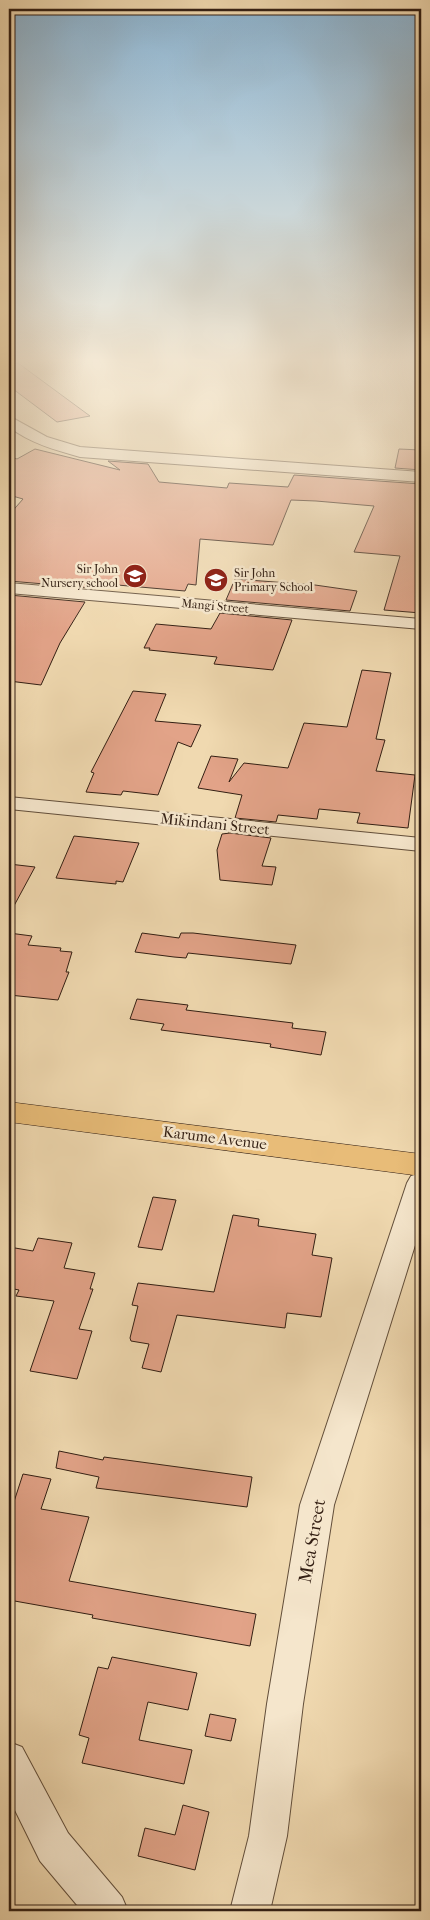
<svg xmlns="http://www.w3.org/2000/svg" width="430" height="1920" viewBox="0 0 430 1920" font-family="'IM FELL French Canon',serif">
<rect width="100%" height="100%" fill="#f0d9b0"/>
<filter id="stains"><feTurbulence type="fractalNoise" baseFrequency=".004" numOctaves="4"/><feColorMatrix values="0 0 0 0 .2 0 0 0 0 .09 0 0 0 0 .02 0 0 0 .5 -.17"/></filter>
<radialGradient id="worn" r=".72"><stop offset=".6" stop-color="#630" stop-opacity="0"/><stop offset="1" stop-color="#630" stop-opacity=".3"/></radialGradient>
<path fill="#e2a388" stroke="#331f13" d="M9,363H18L90,416L57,422L9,386Z
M35,449L120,470L108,461L148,464L159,482L227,488L229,483L288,487L294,475L421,484V613L384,610L400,556L354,552L374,506L316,501L291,500L273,545L200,539L196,585L188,584L185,591L95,583L92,588L9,581V515L23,499L9,495V456L17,459Z
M399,449L421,450V470L395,468Z
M235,579L315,585L357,591L350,611L226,600Z
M9,595L85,602L60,643L41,685L9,681Z
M220,613L292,620L273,670L214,664L217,657L149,650L150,648H144L156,624L211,629Z
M362,670L391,673L376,739L385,740L376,771L415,775L408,828L357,823L360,813L319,809L317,819L278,815L276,822L235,818L242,795L198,788L211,756L238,759L229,782L244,763L288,768L304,723L347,727Z
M133,691L166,694L155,721L201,725L191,747L178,742L158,795L123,791L121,795L86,792L94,773L91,772Z
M230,833L271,838L262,866L276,867L272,885L220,880L217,850L222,834Z
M74,836L139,843L123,882L116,881V884L56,878Z
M9,864L35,867L9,915Z
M9,933L32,936L28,945L61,948L60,951L72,952L66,972H69L58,1000L9,995Z
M142,933L179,938L181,933H193L296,945L291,964L188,953L186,958L174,957L135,952Z
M137,999L188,1005L186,1010L293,1023L292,1028L326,1032L321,1055L270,1047L271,1044L161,1030L164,1024L130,1019Z
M153,1197L176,1200L162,1250L138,1247Z
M233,1215L259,1219L258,1226L316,1234L312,1255L332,1258L321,1317L287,1313L285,1328L177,1315L161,1372L142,1368L149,1344L131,1341L130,1338L138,1306L132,1305L138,1283L214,1292Z
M38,1238L72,1243L64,1268L95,1273L90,1289H93L79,1329L92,1331L77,1379L30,1371L54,1301L16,1296L19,1290L9,1288V1247L33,1251Z
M59,1451L103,1460L104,1457L252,1477L247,1507L96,1488L99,1477L56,1468Z
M23,1474L51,1479L41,1509L89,1517L69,1581L256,1614L250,1646L92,1618L93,1615L9,1600V1517Z
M112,1657L197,1673L188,1710L148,1702L139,1740L192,1750L184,1784L82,1763L89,1738L79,1735L98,1667L108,1669Z
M210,1714L236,1719L231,1741L205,1736Z
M183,1805L209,1812L195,1870L138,1856L145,1828L175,1835Z"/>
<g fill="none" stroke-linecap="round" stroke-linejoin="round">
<g stroke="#624e3a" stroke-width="2">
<path id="minor" d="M9,416L47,437L80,447L421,472V482L80,457C55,450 30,443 9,427Z
M9,583L421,619V629L9,593Z
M9,797L421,838V851L9,809Z
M421,1173V1226L334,1505L303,1704L287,1836L270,1911H230L249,1836L267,1704L300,1505L407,1183L411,1176Z
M9,1742L22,1747L68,1833L122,1897L128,1911H82L40,1861L9,1798Z"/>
</g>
<g stroke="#331f13" stroke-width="1">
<path id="major" d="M9,1102L421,1154V1176L9,1122Z"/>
</g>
<use href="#minor" fill="#f5e6cc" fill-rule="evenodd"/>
<use href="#major" fill="#e8bc78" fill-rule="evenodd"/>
</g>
<linearGradient id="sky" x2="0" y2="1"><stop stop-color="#8bb5d4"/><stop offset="0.57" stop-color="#f8eedb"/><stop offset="1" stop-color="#f8eedb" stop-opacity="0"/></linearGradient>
<rect width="430" height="632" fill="url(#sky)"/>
<defs>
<g id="school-disc" transform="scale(1.25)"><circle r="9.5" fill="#8f2418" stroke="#f5e6cc"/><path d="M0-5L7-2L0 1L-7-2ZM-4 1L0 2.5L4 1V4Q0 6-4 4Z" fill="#fff"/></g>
</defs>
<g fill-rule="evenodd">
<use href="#school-disc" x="135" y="576"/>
<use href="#school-disc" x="216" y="580"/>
</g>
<g text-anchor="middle" stroke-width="5" stroke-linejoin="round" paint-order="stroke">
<g font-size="12" fill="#331f13" stroke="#f5e6cc" text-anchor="end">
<text x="118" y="573">Sir John<tspan x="118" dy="14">Nursery school</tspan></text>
<text x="234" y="577" text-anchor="start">Sir John<tspan x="234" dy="14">Primary School</tspan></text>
</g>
<g font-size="12" fill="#331f13" stroke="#f5e6cc">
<text transform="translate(215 606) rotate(5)" y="4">Mangi Street</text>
</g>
<g font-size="15" fill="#331f13" stroke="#f5e6cc">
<text transform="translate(215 824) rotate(6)" y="5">Mikindani Street</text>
<text transform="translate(215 1138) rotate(7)" y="5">Karume Avenue</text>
</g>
<g font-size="18" fill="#331f13" stroke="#f5e6cc">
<text transform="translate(312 1541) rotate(-80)" y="6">Mea Street</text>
</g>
</g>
<rect width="430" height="1920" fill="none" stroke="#f0d9b0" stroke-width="30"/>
<rect x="10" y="10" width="410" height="1900" fill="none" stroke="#331f13" stroke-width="2.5"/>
<rect x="15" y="15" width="400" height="1890" fill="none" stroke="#331f13"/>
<rect width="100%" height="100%" filter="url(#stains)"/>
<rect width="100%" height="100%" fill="url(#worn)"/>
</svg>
